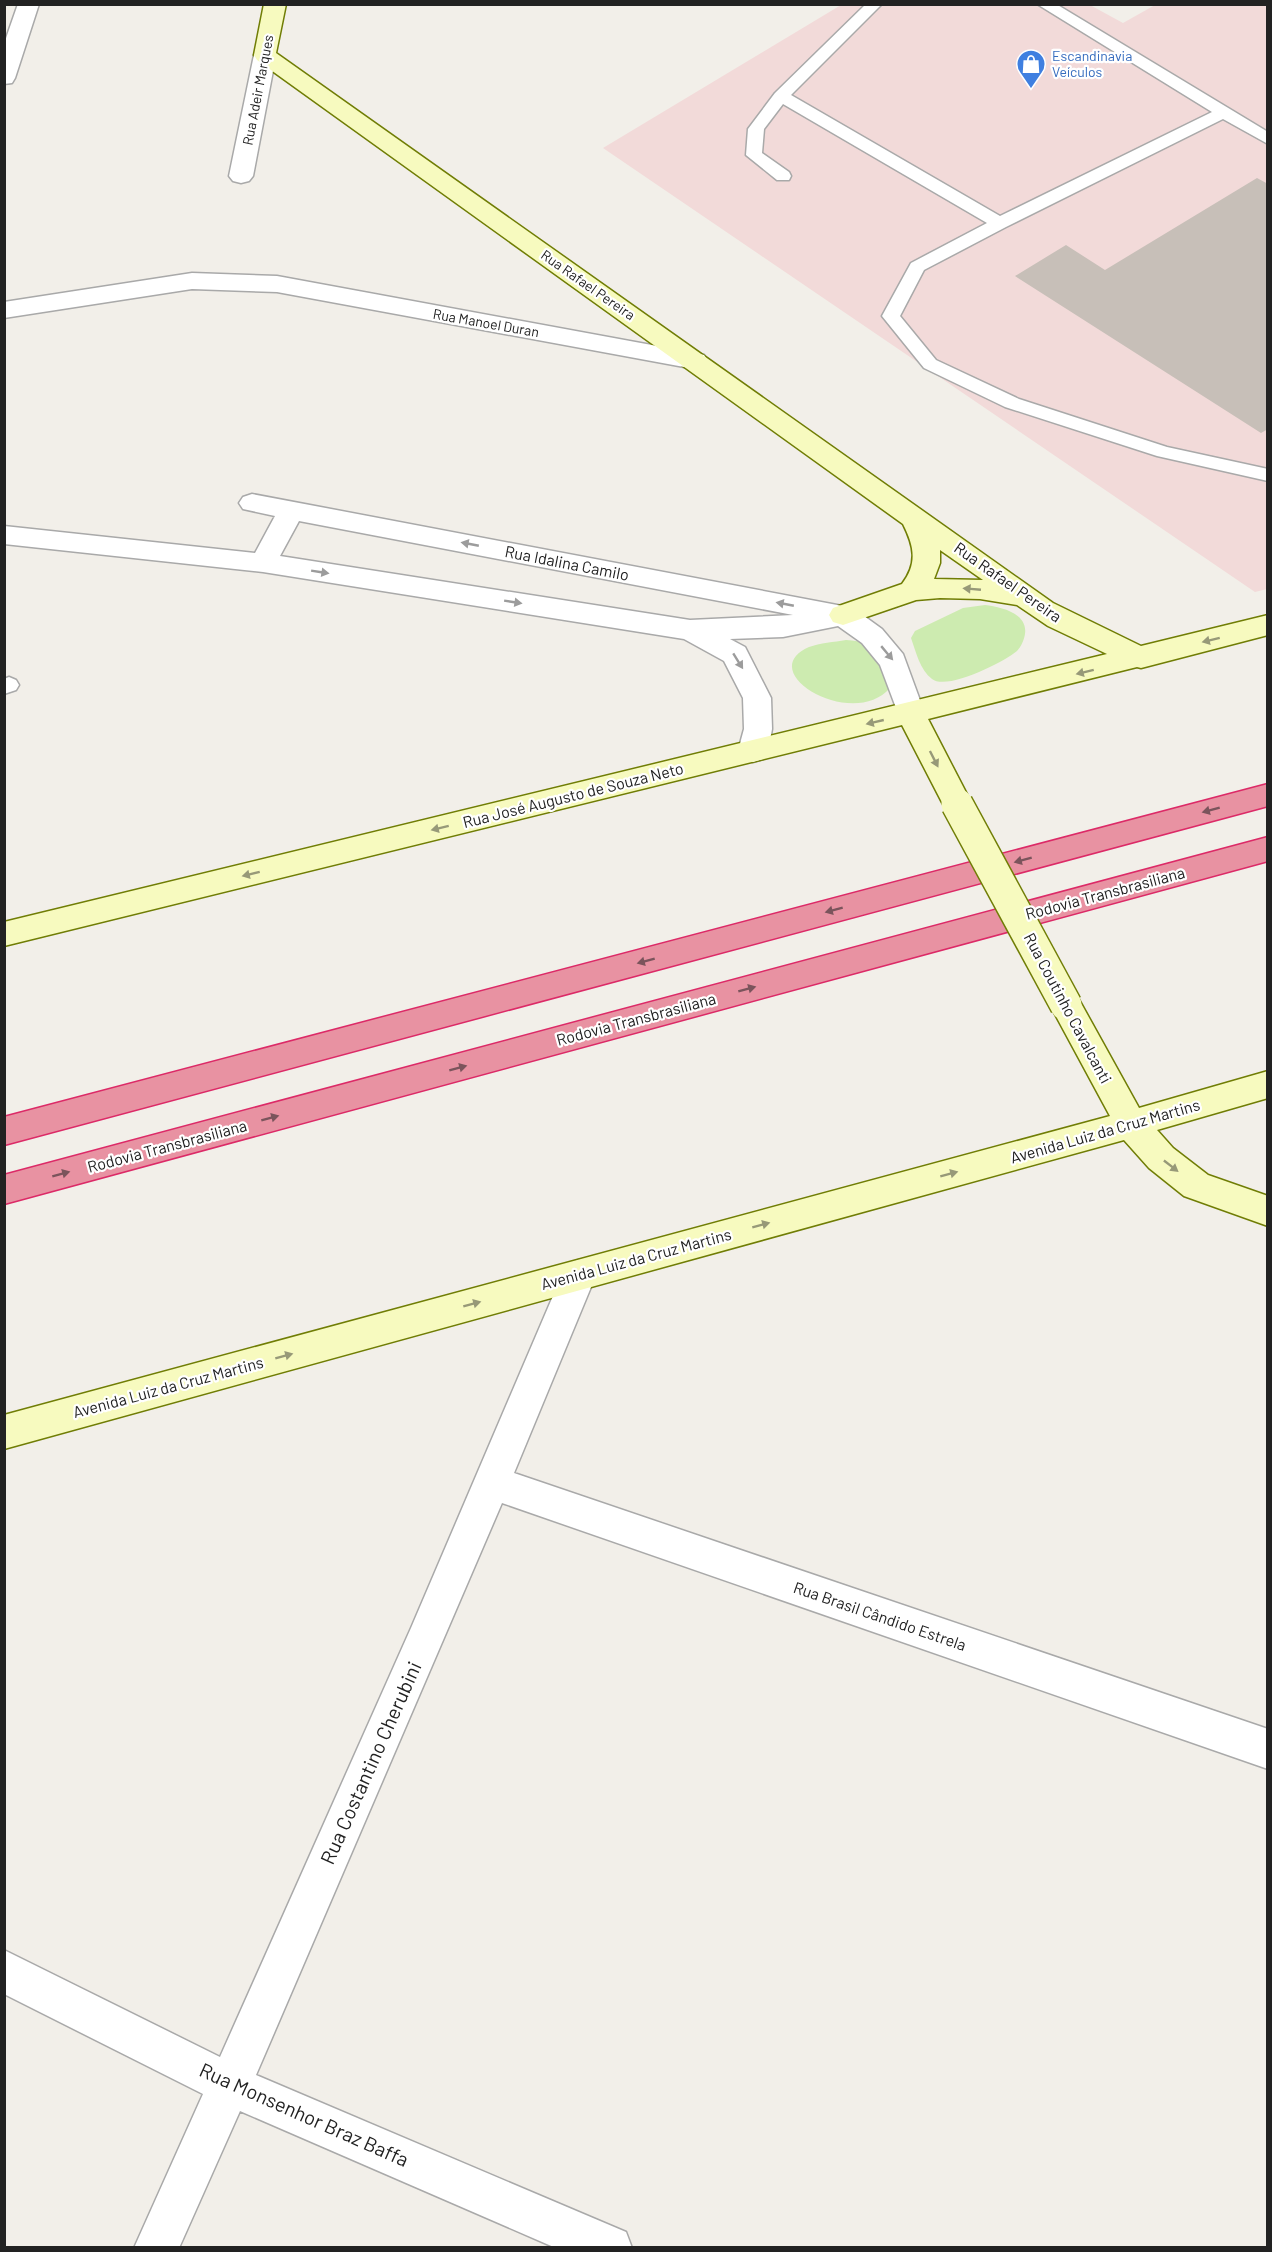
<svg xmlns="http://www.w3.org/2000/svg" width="1272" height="2252" viewBox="0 0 1272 2252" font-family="Barlow,sans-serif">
<rect width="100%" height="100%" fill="#f2efe9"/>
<path fill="#f2dad9" d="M841,5H1090L1123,23L1155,5H1267V589L1255,592L603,148Z"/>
<path fill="#cdebb0" d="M985,605C1001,607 1028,613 1025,634C1024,640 1021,647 1017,651C1004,662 947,691 932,679C920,670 916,652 911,638L915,631L963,608Z
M846,640C880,641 882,661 890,688C853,731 752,672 809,647C820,643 834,642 846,640Z"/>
<path fill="#c7bfb8" d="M1257,178L1268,184V429L1261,433L1015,276L1066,245L1105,270Z"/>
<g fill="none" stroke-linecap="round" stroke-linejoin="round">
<g stroke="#a9a9a9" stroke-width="3">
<path id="lane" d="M866,4H882L791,95L1000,216L1212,112L1037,4H1056L1268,132V144L1223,119L1006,227L924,270L900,316L936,360L1019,399L1167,447L1268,469V481L1157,456L1005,407L924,368L882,316L911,263L987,223L783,104L764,129L762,153L789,172L791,176L789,180H777L746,155L748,129L775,93Z
M9,677L16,680L19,685L16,690L4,694V679Z"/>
</g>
<g stroke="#a9a9a9" stroke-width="3">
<path id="street" d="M18,4H39L15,78L12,83L4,84V44Z
M265,48L273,50L276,55L253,176L249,181L241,183L233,181L229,176L254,55L257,50Z
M192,273L277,276L695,353L704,355L708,361L704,367L695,369L277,292L192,289L4,318V302Z
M252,494L853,608L882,629L903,654L925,714L921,721L911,725L901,721L880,665L862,643L838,626L783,637L730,639L745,647L771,698L772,729L768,751L763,759L753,762L743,759L738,751L744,729L743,698L724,661L684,639L263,572L4,544V526L255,553L275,516L243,509L239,503L243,497ZM299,521L793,615L690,620L280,556Z
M579,1260L591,1264L596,1275L514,1473L1268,1729V1769L502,1503L256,2075L626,2232L632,2248H556L240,2111L179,2248H134L203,2094L4,1994V1950L220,2057L411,1628L562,1275L567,1264Z"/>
</g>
<g stroke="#707d05" stroke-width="3">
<path id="secondary" d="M264,4H286L276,53L1053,603L1141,646L1268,615V635L1141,668L1137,667L928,719L972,804L967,812L957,815L947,812L902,725L4,946V922L1107,654L1048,626L1017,605L980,599L940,598L916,600L843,625L833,622L829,615L833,608L902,584C918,563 914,546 903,524L257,60L254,55ZM940,550L983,580L934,579L940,563Z
M1066,992L1077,996L1139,1108L1268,1071V1098L1157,1130L1173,1148L1208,1175L1268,1196V1226L1184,1196L1149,1168L1124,1140L4,1449V1415L1110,1116L1050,1005L1055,996Z"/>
</g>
<g stroke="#dc2a67" stroke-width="3">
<path id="highway" d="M1268,784V806L4,1145V1117Z
M1268,837V861L4,1204V1175Z"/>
</g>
<use href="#lane" fill="#fff" fill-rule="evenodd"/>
<use href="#street" fill="#fff" fill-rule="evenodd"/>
<use href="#secondary" fill="#f7fabf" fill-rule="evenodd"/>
<use href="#highway" fill="#e892a2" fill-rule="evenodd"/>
<g stroke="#707d05" stroke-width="34" stroke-linecap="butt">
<path id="secondary-bridge" d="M957,804L1066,1005"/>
</g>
<use href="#secondary-bridge" stroke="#f7fabf" stroke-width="31"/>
</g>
<defs><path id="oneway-solid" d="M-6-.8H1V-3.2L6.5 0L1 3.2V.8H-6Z" transform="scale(1.5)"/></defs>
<g fill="#9c9c9c">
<use href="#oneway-solid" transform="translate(470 544) rotate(-169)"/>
<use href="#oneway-solid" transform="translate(320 572) rotate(9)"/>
<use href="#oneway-solid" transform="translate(513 602) rotate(9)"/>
<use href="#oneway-solid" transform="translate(785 604) rotate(-169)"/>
<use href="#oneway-solid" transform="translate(887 653) rotate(50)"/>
<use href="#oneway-solid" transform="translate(738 661) rotate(58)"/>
</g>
<g fill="#979978">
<use href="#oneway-solid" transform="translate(972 589) rotate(-175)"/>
<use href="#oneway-solid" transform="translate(1211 640) rotate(166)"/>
<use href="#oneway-solid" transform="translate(1085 672) rotate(166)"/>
<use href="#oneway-solid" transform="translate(875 722) rotate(167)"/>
<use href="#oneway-solid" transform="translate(934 759) rotate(63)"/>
<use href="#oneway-solid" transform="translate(440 828) rotate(166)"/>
<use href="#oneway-solid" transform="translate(251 874) rotate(166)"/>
<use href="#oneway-solid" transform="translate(1171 1166) rotate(38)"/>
<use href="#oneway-solid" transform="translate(949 1174) rotate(-15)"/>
<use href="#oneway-solid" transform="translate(761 1225) rotate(-15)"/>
<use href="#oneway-solid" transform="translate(472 1304) rotate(-15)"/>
<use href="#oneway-solid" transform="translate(284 1356) rotate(-15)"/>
</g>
<g fill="#7b545c">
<use href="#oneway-solid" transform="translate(1211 810) rotate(165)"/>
<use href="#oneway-solid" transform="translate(1023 860) rotate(165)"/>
<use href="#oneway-solid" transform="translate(834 910) rotate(165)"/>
<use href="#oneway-solid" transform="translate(646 961) rotate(165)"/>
<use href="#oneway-solid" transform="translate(747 989) rotate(-15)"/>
<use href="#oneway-solid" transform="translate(458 1068) rotate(-15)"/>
<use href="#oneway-solid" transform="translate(270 1118) rotate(-15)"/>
<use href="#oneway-solid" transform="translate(61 1174) rotate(-15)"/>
</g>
<defs>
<g id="shop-pin" transform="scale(1.5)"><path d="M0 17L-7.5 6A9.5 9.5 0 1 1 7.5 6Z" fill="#3f7fe0" stroke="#fff"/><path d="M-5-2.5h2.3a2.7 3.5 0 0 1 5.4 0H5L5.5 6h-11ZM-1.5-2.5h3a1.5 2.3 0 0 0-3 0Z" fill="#fff"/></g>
</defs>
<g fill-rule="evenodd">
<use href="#shop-pin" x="1031" y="64"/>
</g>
<g text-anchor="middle" stroke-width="4.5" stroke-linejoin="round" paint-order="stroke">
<g font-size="14" fill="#366cbe" stroke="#fff" text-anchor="start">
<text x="1052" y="61">Escandinavia<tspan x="1052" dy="16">Veículos</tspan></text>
</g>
<g font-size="14" fill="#222" stroke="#fff">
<text transform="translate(258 90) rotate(-79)" y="5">Rua Adeir Marques</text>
<text transform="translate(588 285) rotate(35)" y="5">Rua Rafael Pereira</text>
<text transform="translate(486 323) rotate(10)" y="5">Rua Manoel Duran</text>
</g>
<g font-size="16" fill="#222" stroke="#fff">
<text transform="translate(567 563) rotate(11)" y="6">Rua Idalina Camilo</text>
<text transform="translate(1008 582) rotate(35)" y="6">Rua Rafael Pereira</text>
<text transform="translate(573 795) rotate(-14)" y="6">Rua José Augusto de Souza Neto</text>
<text transform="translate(1105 893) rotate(-15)" y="6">Rodovia Transbrasiliana</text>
<text transform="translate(1068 1008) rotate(62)" y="6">Rua Coutinho Cavalcanti</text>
<text transform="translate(636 1019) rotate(-15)" y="6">Rodovia Transbrasiliana</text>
<text transform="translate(1105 1131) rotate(-16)" y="6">Avenida Luiz da Cruz Martins</text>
<text transform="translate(167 1146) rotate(-15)" y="6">Rodovia Transbrasiliana</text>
<text transform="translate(636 1259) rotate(-15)" y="6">Avenida Luiz da Cruz Martins</text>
<text transform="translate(168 1387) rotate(-15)" y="6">Avenida Luiz da Cruz Martins</text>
<text transform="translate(880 1616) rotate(19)" y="6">Rua Brasil Cândido Estrela</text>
</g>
<g font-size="20" fill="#222" stroke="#fff">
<text transform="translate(371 1763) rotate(-66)" y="7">Rua Costantino Cherubini</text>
<text transform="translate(304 2115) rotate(24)" y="7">Rua Monsenhor Braz Baffa</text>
</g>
</g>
<rect width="1272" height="2252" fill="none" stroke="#222222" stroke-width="12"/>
</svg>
